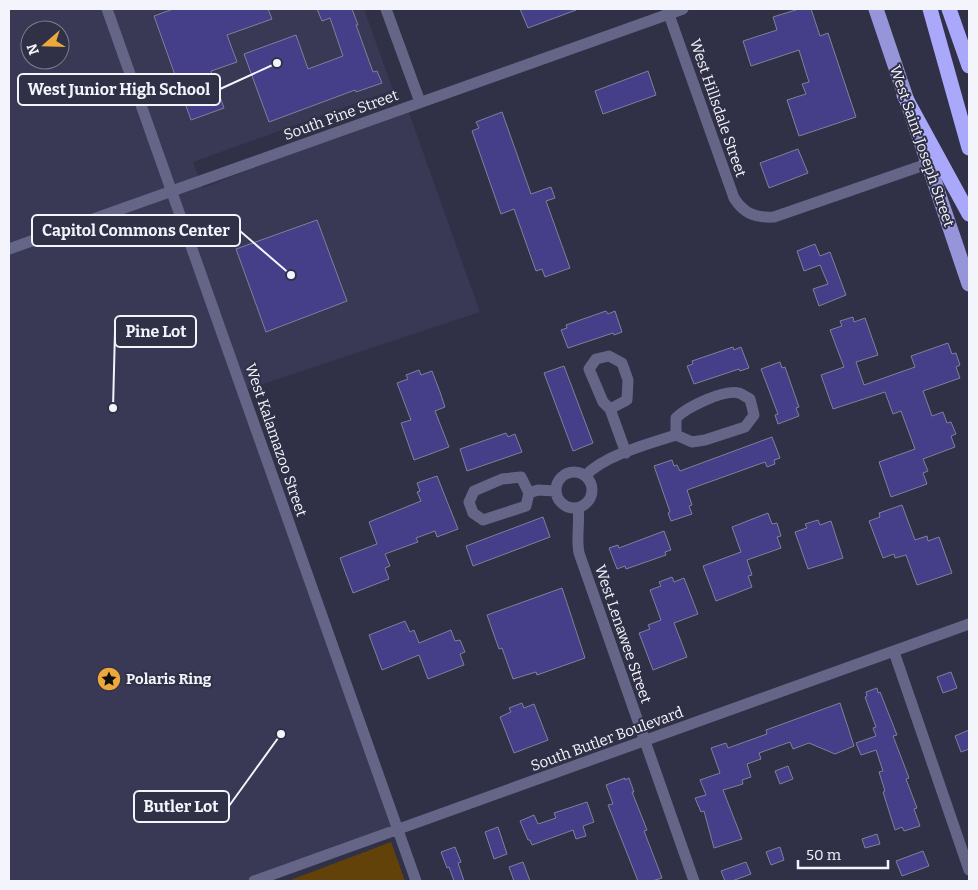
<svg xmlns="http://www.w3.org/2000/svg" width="978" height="890" viewBox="0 0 978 890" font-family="Bitter,serif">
<rect width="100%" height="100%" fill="#303046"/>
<path fill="#393855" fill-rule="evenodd" d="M9,9H364L393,90L193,162L203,188L407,107L480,312L245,390L398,830L256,881H9ZM30,30H60V60H30Z"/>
<path fill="#634209" d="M391,842L405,881H288Z"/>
<path fill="#453e88" stroke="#7f809a" d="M173,9H268L272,19L227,35L237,62L211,71L224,108L191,120L154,16Z
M317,9H352L358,25H356L373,72L377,71L382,83L356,92L355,90L269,122L244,54L296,35L308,69L343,56L330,18L322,21Z
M520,9H576V10L528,28Z
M799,9H811L820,36L828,33L856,117L799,136L787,100L806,94L802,84L809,82L799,50L751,66L743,41L777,30L773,17Z
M648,71L656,95L603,114L595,91Z
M502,112L531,194L551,187L555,198L546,201L570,268L545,277L542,269L536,271L514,209L501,214L472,131L479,128L476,122Z
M798,149L808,173L769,188L760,163Z
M317,220L347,301L266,332L236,249Z
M815,244L820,256L830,252L846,295L819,306L813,289L828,284L820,265L804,271L797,251Z
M606,311L608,314L615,311L622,332L614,335L613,333L568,348L561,330L567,328L566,325Z
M853,317L854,322L865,318L878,355L856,362L864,385L915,367L911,356L948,343L952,354L956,353L960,365L956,367L960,378L923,391L932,416L943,412L947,423L951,422L956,434L951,436L955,447L923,459L928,471L923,473L927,484L891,497L879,462L915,449L901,411L893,414L885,392L833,409L821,375L844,367L830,330L842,326L840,321Z
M733,347L734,350L741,347L749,368L740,371L739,369L694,384L687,366L693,364L692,361Z
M780,362L782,368L785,367L799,407L796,408L799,416L778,424L775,415L778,414L761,369Z
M564,366L593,443L573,451L544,373Z
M419,370L421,375L432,371L440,392L445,407L435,411L449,447L414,460L401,423L411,420L397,383L408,379L406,375Z
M506,433L508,437L515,434L522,452L467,471L460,449Z
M772,437L780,458L774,460L775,464L767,467L765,462L687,490L692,505L689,506L692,514L671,521L668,513L670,512L654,466L672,460L674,466L677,465L680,471Z
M437,476L458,529L437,537L435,531L416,538L418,542L385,554L390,566L385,568L389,579L353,593L340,558L377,544L369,522L421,501L417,492L420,491L417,483Z
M902,505L915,540L927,536L928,541L939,537L952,573L917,585L906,555L895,558L894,554L883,558L869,521L880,517L879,513Z
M768,513L772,524L777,523L781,536L777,537L781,548L747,560L752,575L748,576L752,587L716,601L703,566L741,552L732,527Z
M543,517L550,537L473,566L466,546Z
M818,520L820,525L831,521L843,558L808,569L795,532L807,528L805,524Z
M664,531L671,550L665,552L666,555L626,569L625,566L617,569L609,548L618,545L619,548Z
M672,577L674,582L684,578L698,614L674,623L687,657L653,670L639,633L650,629L648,625L661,620L650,590L661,586L659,582Z
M562,588L585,658L537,675L536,672L513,679L502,648L499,649L487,615Z
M405,621L410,632L414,630L419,643L451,630L455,641L460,640L465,652L460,654L464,665L428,679L419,655L382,670L369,635Z
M951,672L957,688L943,693L937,677Z
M877,688L878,693L880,692L897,735L893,736L909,778L906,779L917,808L914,809L920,826L904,831L902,827L895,830L883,792L885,791L879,772L883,771L876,750L861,755L856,743L876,736L873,728L876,727L865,697L867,696L866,692Z
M522,703L524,708L534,704L548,740L514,753L500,717L511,712L509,708Z
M840,703L854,746L835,754L809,743L793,749L790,742L759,753L761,759L747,764L751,777L742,780L743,784L723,790L742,839L714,848L704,811L701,812L695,798L706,795L700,780L720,773L711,748L726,743L728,748L767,734L766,730Z
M969,730V749L961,752L955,736Z
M788,766L793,779L780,784L775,771Z
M625,778V780L629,778L634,792H632L647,830L644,831L662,878L652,881H638L608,805L613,804L606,785Z
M587,802L594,822L583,826L586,836L576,839L573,830L532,845L530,840H528L520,821L534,815L538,824L556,818L554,813Z
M498,827L507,854L494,859L485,832Z
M877,834L880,844L865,848L862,839Z
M455,847L461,862L458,863L464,881H454L449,867L447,868L441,852Z
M780,847L784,860L771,865L766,852Z
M923,851L929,866L902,876L896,861Z
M523,862L530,881H514L509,867Z
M746,862L751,874L732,881H725L721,871Z"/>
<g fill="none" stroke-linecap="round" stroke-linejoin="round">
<path stroke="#656587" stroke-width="11" d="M107,9L416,881
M386,9L420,102
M667,9L734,198C744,214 756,218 774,217L927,164
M9,249L683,9
M610,409L627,400L628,380L622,363L609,356L596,359L589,369L603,402L610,409L626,453
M556 490a18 18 0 1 1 36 0a18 18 0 1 1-36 0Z
M585,476C605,455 648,444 676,435L692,442L705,440L745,427L754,415L750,399C746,397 742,394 739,393C724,389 687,407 676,418V435
M529,493L526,506L483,520L473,513L469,502L474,491L502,479L521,477L529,493L538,490L556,491
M578,508C580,523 576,538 579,553L694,881
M894,652L969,870
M254,881L969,624"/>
<path stroke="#9695da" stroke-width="15" d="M876,9L969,284"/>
<path stroke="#aaa8fb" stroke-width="15" d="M930,9L969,148
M949,9L969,66
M904,95L969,214"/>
</g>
<defs>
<g id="sight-disc" transform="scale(1.25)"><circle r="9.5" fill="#eda83b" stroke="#303046"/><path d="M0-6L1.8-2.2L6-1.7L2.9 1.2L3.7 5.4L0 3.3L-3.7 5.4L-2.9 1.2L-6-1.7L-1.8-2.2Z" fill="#111"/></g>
</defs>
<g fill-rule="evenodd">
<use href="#sight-disc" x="109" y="679"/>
</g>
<g text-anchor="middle" stroke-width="4" stroke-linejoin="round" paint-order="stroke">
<g font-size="15" fill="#f4f4fd" stroke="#303046">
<text transform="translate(718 108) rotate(71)" y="5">West Hillsdale Street</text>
<text transform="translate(341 115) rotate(-20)" y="5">South Pine Street</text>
<text transform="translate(922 146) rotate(71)" y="5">West Saint Joseph Street</text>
<text transform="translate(276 440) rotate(71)" y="5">West Kalamazoo Street</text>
<text transform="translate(623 634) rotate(71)" y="5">West Lenawee Street</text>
<text transform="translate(607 739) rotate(-20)" y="5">South Butler Boulevard</text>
</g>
<g font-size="15" font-weight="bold" fill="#f4f4fd" stroke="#303046" text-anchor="start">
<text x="126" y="684">Polaris Ring</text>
</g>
</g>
<path fill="none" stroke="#f4f4fd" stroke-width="2" d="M277 63L220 89M291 275L240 231M113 408L115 331M281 734L229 806"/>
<g fill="#f4f4fd" stroke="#303046" stroke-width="2">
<circle cx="277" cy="63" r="5"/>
<circle cx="291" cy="275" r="5"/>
<circle cx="113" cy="408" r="5"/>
<circle cx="281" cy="734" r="5"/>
</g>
<g fill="#303046" stroke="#f4f4fd" stroke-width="2">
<rect x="18" y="74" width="202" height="31" rx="5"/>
<rect x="32" y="215" width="208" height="31" rx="5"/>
<rect x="115" y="316" width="81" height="31" rx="5"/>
<rect x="134" y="791" width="95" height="31" rx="5"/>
</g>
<g font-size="16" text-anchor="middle" font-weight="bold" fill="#f4f4fd">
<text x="119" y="95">West Junior High School</text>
<text x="136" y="236">Capitol Commons Center</text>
<text x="156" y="337">Pine Lot</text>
<text x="181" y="812">Butler Lot</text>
</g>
<rect width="978" height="890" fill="none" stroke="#f4f4fd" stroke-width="20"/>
<g transform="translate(45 45) rotate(250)"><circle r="24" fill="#303046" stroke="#7e7e8f"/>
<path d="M0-4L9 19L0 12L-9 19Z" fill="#eda83b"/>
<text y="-8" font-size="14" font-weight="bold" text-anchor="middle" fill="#f4f4fd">N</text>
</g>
<path d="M798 860v8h90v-8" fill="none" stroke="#f4f4fd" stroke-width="2.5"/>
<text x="806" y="860" font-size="15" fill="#f4f4fd" stroke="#303046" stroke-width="4" paint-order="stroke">50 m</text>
</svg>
